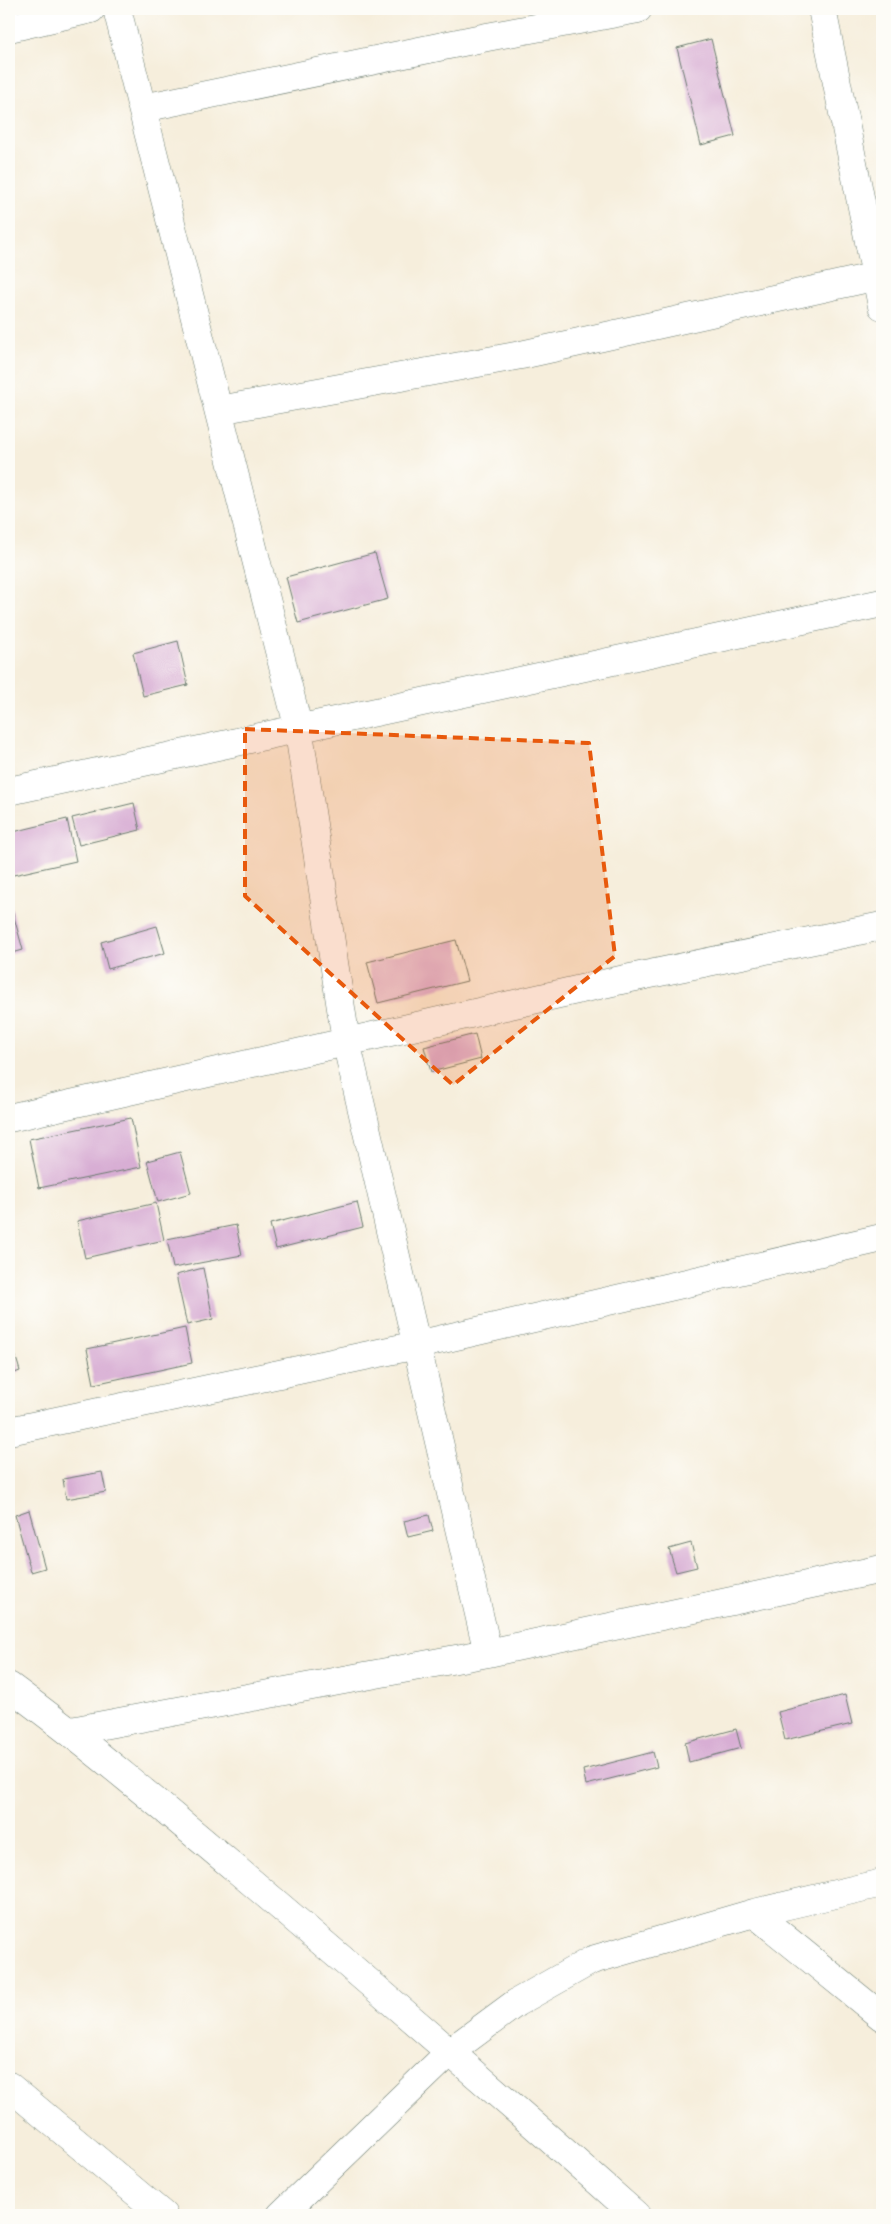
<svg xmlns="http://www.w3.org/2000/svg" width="891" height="2224" viewBox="0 0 891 2224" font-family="'Libre Caslon Text',serif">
<rect width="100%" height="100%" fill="#fdfcf7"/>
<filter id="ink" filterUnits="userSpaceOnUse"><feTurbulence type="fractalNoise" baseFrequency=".02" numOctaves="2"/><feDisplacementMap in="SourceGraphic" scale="10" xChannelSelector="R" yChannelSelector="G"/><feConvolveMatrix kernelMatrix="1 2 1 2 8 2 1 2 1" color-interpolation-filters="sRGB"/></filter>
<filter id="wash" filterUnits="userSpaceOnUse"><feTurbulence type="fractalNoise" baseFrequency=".0096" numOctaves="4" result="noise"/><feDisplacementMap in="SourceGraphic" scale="20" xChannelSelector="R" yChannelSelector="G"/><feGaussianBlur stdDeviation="1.12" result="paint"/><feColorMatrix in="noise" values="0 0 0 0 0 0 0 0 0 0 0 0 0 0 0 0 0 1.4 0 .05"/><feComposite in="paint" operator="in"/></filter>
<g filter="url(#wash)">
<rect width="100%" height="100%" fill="#f6eedc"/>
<g id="blocks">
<path fill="#d8aed4" d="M711,39L735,136L701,145L677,48Z
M375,553L388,599L298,623L286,577Z
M178,641L188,685L143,696L133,653Z
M134,803L140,830L79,845L72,818Z
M67,819L76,861L9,876V833Z
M9,899L23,950L9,954Z
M157,926L165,953L108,969L101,942Z
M456,940L467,981L378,1003L367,962Z
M475,1034L481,1059L431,1072L424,1047Z
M131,1118L141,1167L39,1188L29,1139Z
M180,1152L191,1193L158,1202L147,1161Z
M357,1202L363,1227L276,1249L270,1224Z
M156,1203L164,1240L85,1258L77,1221Z
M236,1225L242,1255L173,1268L167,1239Z
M203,1268L213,1319L187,1325L176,1275Z
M185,1328L192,1363L94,1384L87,1349Z
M9,1334L20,1371L9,1375Z
M102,1472L106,1492L66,1499L63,1479Z
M29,1510L45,1568L31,1572L15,1515Z
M429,1515L433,1531L408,1537L404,1521Z
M691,1543L697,1567L676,1572L669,1549Z
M845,1695L852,1724L785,1740L778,1712Z
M736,1729L741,1748L689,1762L685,1743Z
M653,1752L657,1767L586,1785L583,1770Z"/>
</g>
</g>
<g filter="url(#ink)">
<use href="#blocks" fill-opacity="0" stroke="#6a7b6f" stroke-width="1"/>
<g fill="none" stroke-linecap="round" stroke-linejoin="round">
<g stroke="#6a7b6f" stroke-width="29">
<path id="minor" d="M117,9L298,726L346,1041L488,1653
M822,9L882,306
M9,28L91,9
M143,108L487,37L638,9
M219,410L521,355L882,275
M9,791C299,726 591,667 882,603
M9,1118L621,980L882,926
M9,1431L417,1345L882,1238
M9,1686C96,1750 179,1821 262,1891C388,1998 513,2106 636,2215
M71,1731L488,1653L882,1569
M754,1913L882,2017
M9,2086L163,2215
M281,2215L451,2051L516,2003L592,1960L754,1913L882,1883"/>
</g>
<use href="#minor" stroke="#fff" stroke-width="28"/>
</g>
</g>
<path fill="#e8590c" fill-opacity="0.2" stroke="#e8590c" stroke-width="4" stroke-dasharray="10 6" stroke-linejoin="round" d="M245,729L589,743L615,956L453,1085L245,896Z"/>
<rect width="891" height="2224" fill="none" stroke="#fdfcf7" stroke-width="30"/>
</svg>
